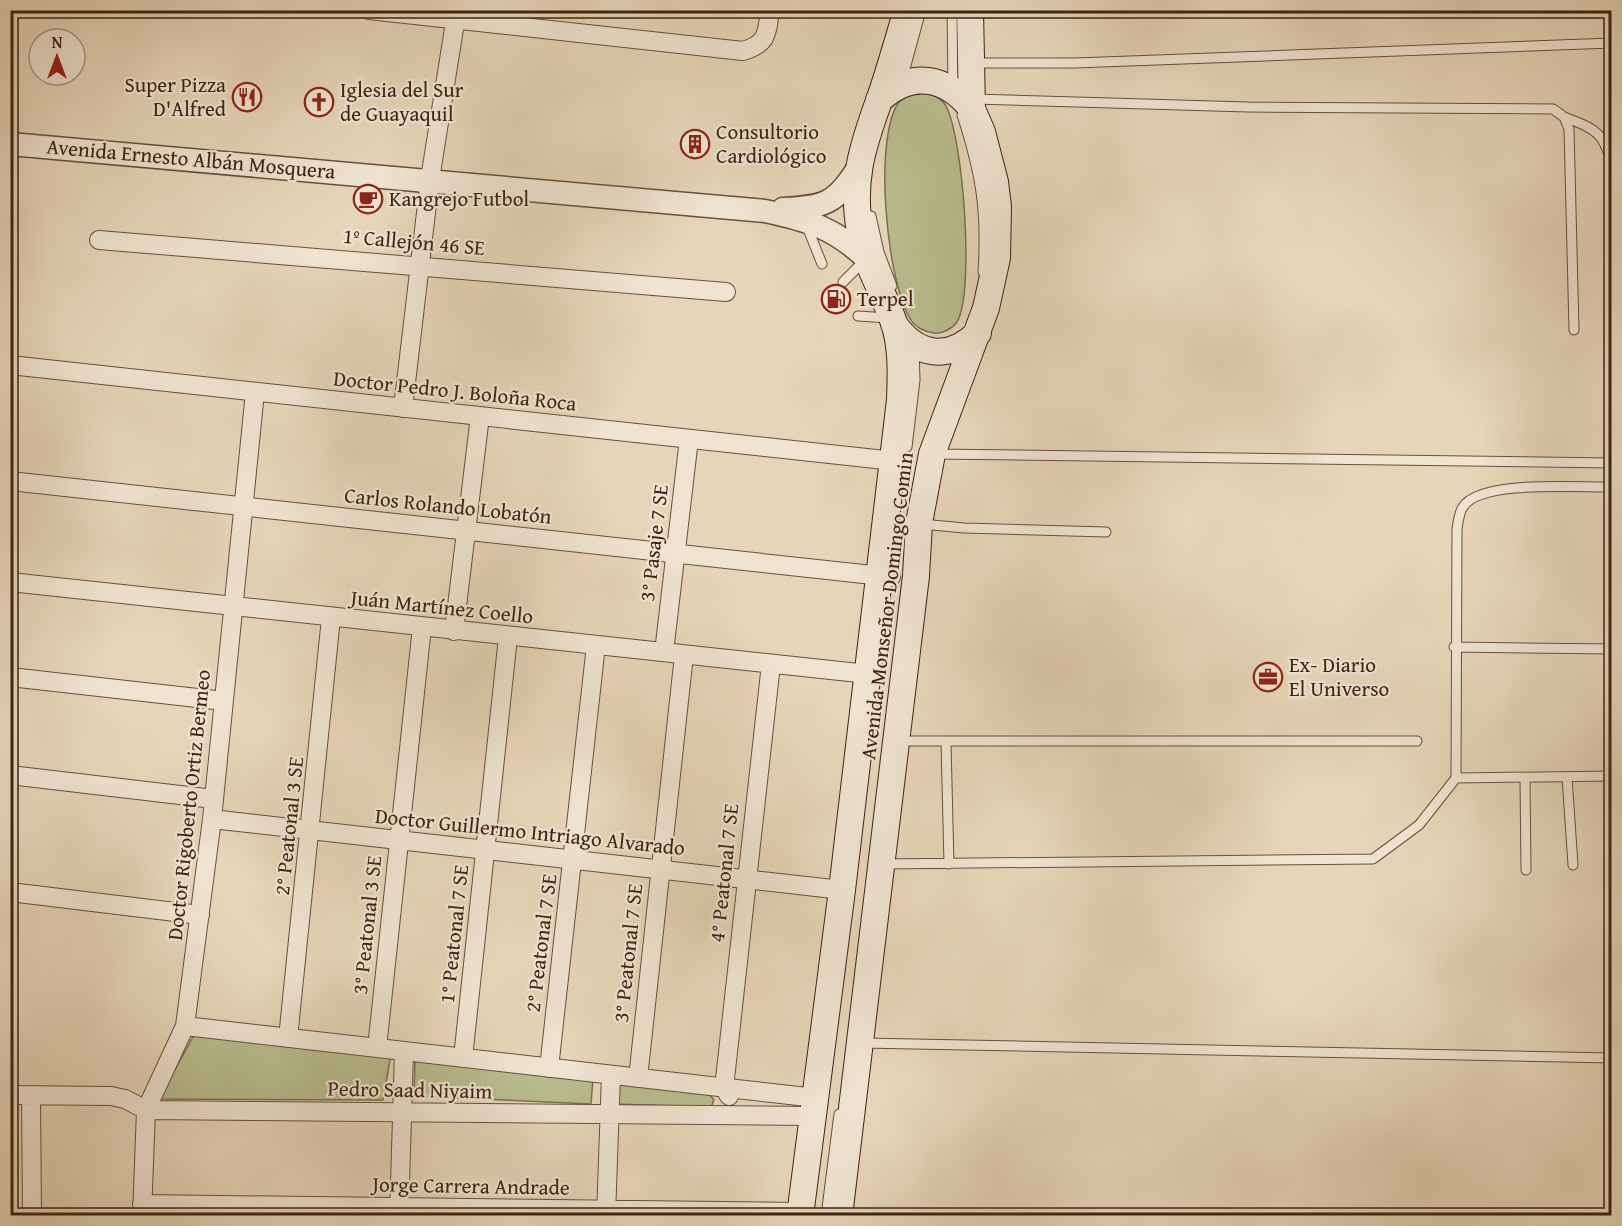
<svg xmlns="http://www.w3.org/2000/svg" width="1622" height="1226" viewBox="0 0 1622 1226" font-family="'Gentium Book Plus',serif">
<rect width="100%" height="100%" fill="#e6d6b9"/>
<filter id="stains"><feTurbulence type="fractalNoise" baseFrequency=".00333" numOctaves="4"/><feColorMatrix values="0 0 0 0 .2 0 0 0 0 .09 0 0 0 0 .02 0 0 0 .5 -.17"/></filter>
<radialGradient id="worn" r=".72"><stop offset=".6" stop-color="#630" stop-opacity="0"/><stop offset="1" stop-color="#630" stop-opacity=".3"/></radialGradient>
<path fill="#b8bd8d" stroke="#7b7050" stroke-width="1.5" d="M923,92C932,95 941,97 946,106C963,138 975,291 957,322C952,329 942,334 934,333C925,332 915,327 911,320C887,285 871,130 902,98C907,93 916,93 923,92Z
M195,1033L391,1054L383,1100L159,1099Z
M415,1058L593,1079L591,1104L414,1096Z
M615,1084L709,1094L714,1100L711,1107L613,1104Z"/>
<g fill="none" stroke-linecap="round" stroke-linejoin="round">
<g stroke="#68503c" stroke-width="11">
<path id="service" d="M952,10L953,88
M973,63H1075L1612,43
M902,80L921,10
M973,99L1248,107L1553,109L1564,117L1569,129L1574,330
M962,115C981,174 987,211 983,272
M1564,117C1595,129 1605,132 1612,167
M871,216L879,252L892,286
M806,224L822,264
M843,282L865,260
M858,316L889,318
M907,447L915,380L914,347
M935,454L1612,463
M922,524L964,528L1106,532
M1454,647L1612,649
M898,741H1417
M946,743L949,864
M1567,777L1573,865
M1456,778L1457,529C1458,523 1459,512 1463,507C1480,479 1581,488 1612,487
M1525,778L1526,870
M882,864L1373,859L1419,825L1456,778L1612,776
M862,1043L1612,1058
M826,1216L839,1114"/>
</g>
<g stroke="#68503c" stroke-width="20">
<path id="minor" d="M369,10L743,51C767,44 767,34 770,10
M99,240L726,292
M10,365L894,461
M403,408L430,179L457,10
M10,481L891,577
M10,582L868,674
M454,631L480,416
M664,652L689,439
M10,677L224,701
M10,775L214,799
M212,819L842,890
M10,892L200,915
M185,1026L816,1098
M288,1038L331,618
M377,1048L422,627
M463,1058L508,637
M549,1068L596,645
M638,1078L684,655
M10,1095L111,1096L125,1099L146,1110L813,1116
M31,1096L32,1216
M729,1096L724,1088L771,664
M142,1204L800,1212
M142,1216L146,1110L185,1026L212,819L255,392
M399,1216L404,1051
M606,1216L611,1075"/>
</g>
<g stroke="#68503c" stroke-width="25">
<path id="tertiary" d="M10,144L765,211C808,220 834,228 866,258
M783,209C824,207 836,204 858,168"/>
</g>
<g stroke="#3e2313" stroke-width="28">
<path id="secondary" d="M879,100C911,70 946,76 972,109
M894,324C917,357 949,361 978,333
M800,1216L842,890L900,400C901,375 902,347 894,323C884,293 867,267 861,237C850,184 862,147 880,98C890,69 898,40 907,10
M839,1216L916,576L919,523L932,454L986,308L997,258L998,207L995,182L982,132L972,109L970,10"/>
</g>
<use href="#service" stroke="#efe4d2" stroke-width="9"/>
<use href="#minor" stroke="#efe4d2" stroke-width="18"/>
<use href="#tertiary" stroke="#efe4d2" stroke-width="22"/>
<use href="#secondary" stroke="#efe4d2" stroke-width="26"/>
</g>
<defs>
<g id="restaurant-ring" transform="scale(1.5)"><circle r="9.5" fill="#efe4d2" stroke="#8f2418" stroke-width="1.5"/><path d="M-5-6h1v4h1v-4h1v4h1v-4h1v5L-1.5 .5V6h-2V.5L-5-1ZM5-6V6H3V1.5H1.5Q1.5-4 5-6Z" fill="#8f2418"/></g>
<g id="church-ring" transform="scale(1.5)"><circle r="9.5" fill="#efe4d2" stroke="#8f2418" stroke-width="1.5"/><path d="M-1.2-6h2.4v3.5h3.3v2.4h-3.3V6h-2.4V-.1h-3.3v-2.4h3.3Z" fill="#8f2418"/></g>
<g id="building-ring" transform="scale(1.5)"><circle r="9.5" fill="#efe4d2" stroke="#8f2418" stroke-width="1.5"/><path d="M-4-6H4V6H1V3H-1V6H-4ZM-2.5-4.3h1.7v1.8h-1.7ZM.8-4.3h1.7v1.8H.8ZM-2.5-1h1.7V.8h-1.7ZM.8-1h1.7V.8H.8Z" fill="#8f2418"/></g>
<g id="cafe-ring" transform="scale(1.5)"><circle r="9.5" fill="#efe4d2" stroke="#8f2418" stroke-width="1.5"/><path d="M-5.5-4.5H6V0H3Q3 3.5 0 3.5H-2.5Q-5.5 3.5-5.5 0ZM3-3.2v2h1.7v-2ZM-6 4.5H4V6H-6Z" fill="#8f2418"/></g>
<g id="fuel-ring" transform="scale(1.5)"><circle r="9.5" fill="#efe4d2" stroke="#8f2418" stroke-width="1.5"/><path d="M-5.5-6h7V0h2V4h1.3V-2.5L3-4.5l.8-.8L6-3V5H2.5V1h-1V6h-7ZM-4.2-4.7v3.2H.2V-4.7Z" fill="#8f2418"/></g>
<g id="office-ring" transform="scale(1.5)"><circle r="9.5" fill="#efe4d2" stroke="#8f2418" stroke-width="1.5"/><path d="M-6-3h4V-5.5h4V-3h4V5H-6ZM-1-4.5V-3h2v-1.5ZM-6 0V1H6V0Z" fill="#8f2418"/></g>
</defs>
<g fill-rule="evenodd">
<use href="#restaurant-ring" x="247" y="97"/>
<use href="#church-ring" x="319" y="102"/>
<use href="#building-ring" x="695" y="144"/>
<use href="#cafe-ring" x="368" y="199"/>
<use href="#fuel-ring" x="836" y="299"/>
<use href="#office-ring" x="1268" y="677"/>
</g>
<g text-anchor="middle" stroke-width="4.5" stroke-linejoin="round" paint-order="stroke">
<g font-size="21" fill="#3e2313" stroke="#efe4d2" text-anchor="start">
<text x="226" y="92" text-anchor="end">Super Pizza<tspan x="226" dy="24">D'Alfred</tspan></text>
<text x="340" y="97">Iglesia del Sur<tspan x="340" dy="24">de Guayaquil</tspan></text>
<text x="716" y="139">Consultorio<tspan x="716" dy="24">Cardiológico</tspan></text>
<text x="389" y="206">Kangrejo Futbol</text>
<text x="857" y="306">Terpel</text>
<text x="1289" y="672">Ex- Diario<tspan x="1289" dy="24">El Universo</tspan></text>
</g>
<g font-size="21" fill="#3e2313" stroke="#efe4d2">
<text transform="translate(191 159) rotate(5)" y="7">Avenida Ernesto Albán Mosquera</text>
<text transform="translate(414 242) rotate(5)" y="7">1º Callejón 46 SE</text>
<text transform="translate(455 391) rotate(6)" y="7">Doctor Pedro J. Boloña Roca</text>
<text transform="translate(448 506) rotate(6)" y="7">Carlos Rolando Lobatón</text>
<text transform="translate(654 543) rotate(-83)" y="7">3° Pasaje 7 SE</text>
<text transform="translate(887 606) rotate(-83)" y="7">Avenida Monseñor Domingo Comin</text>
<text transform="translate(442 607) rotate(6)" y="7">Juán Martínez Coello</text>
<text transform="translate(189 805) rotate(-84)" y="7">Doctor Rigoberto Ortiz Bermeo</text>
<text transform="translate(289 826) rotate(-84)" y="7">2° Peatonal 3 SE</text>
<text transform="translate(530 832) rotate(6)" y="7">Doctor Guillermo Intriago Alvarado</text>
<text transform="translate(724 873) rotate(-84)" y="7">4° Peatonal 7 SE</text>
<text transform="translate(367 925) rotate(-84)" y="7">3° Peatonal 3 SE</text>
<text transform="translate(454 934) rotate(-84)" y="7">1° Peatonal 7 SE</text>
<text transform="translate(541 943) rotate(-83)" y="7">2° Peatonal 7 SE</text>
<text transform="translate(628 953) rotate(-84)" y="7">3° Peatonal 7 SE</text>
<text transform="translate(410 1090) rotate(1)" y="7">Pedro Saad Niyaim</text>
<text transform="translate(471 1186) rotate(1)" y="7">Jorge Carrera Andrade</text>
</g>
</g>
<rect width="1622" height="1226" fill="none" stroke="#e6d6b9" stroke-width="36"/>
<rect x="12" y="12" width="1598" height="1202" fill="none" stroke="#3e2313" stroke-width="3"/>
<rect x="18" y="18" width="1586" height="1190" fill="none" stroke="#3e2313" stroke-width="1.5"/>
<g transform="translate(57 57)"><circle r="28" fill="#efe4d2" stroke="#a89786" stroke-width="1.5"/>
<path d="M0-4.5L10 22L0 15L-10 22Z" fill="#8f2418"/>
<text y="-9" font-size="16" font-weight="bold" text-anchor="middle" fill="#3e2313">N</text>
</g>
<rect width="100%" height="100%" filter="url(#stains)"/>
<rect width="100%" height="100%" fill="url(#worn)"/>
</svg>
